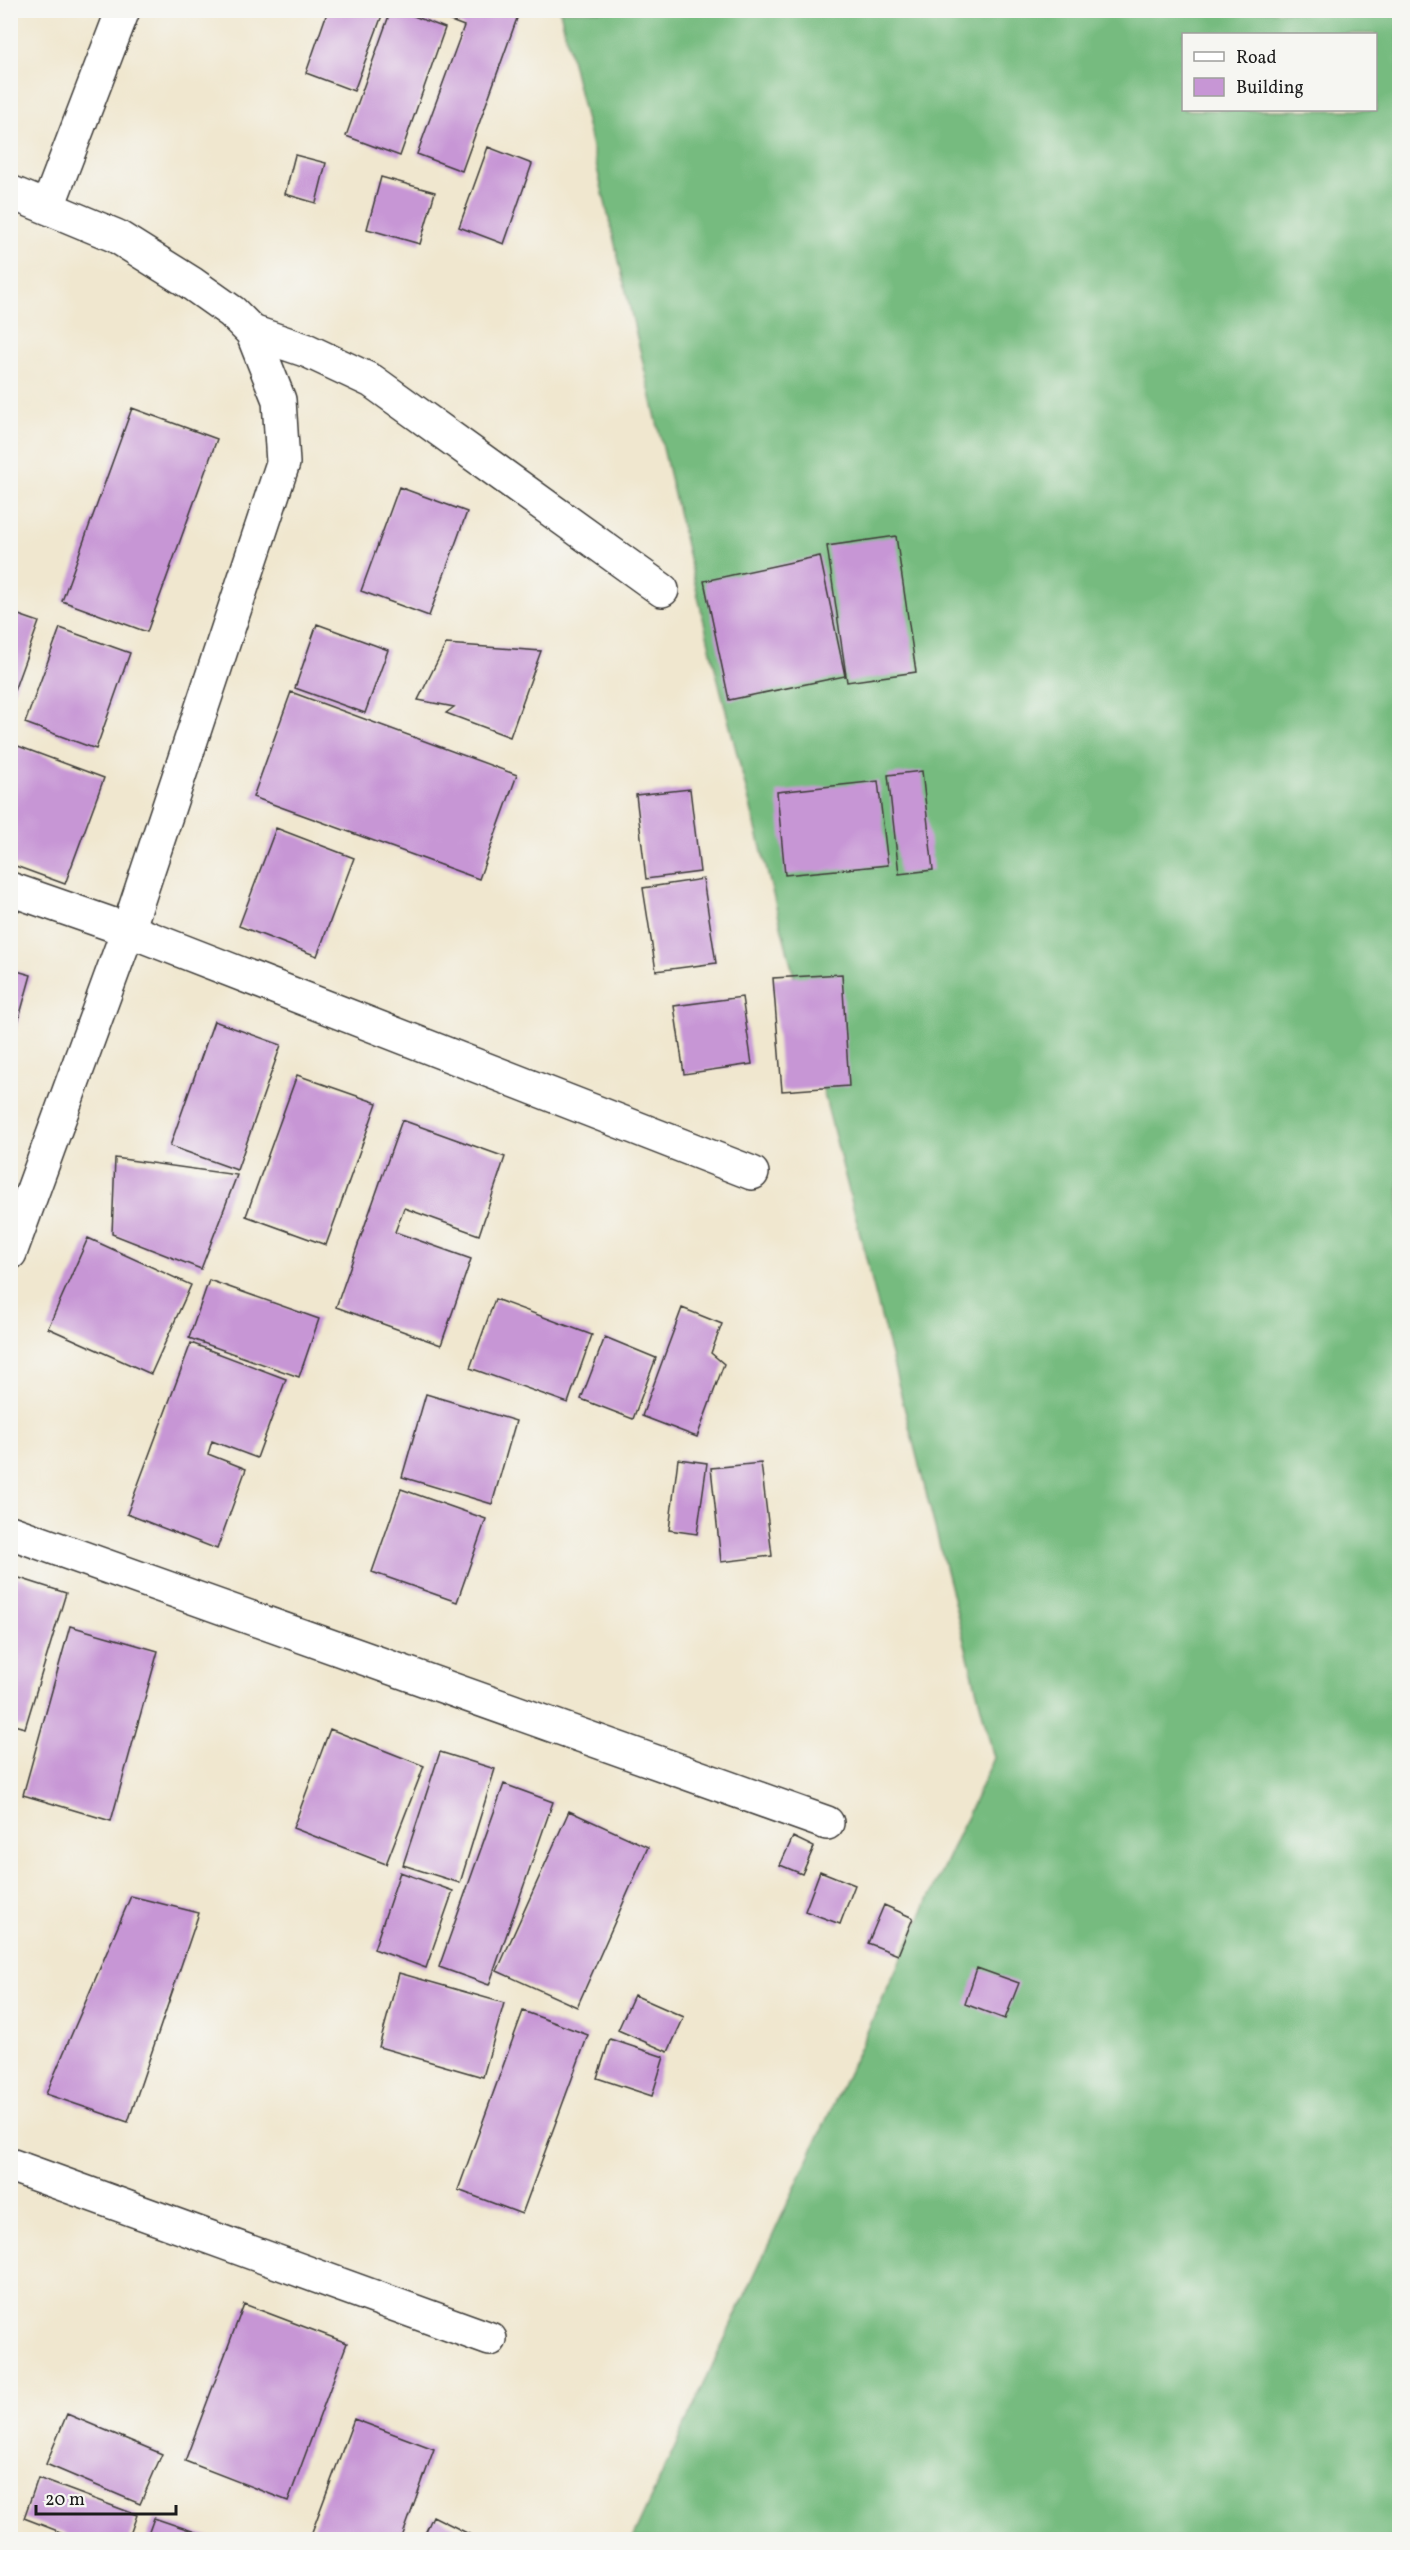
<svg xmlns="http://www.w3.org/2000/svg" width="1410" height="2550" viewBox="0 0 1410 2550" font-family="Vollkorn,serif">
<rect width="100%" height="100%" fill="#f6f6f2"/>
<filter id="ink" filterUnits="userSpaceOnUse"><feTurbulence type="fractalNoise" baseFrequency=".0167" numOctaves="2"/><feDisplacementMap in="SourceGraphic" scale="12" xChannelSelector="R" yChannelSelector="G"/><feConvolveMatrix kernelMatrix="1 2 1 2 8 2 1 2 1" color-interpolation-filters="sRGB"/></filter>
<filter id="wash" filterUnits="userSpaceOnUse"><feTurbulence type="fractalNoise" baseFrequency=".008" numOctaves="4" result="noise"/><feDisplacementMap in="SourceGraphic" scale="24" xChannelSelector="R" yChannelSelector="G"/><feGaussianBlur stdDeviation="1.35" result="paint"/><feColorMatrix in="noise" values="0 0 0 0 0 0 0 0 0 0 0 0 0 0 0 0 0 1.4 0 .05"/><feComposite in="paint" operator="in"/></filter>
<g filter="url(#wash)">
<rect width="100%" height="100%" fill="#f0e7cf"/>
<path fill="#76bb7f" stroke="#496c4e" stroke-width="1.5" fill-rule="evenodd" d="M560,11H1399V2539H632L994,1758L713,660ZM1184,34H1376V110H1184Z"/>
<g id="blocks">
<path fill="#c796d5" d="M328,10H384L354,91L306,73Z
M391,10H398L445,28L400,156L346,136Z
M520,10L462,171L417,154L464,26L422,10Z
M488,147L532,164L504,244L459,227Z
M295,155L326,163L316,203L285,194Z
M381,177L435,192L420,244L367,229Z
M132,408L217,439L147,632L62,601Z
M399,487L467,512L429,616L361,591Z
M896,536L916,672L847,682L827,546Z
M820,556L845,676L729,700L704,581Z
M10,612L39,622L11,699H10Z
M317,624L388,650L365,713L295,688Z
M60,628L130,653L96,749L25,723Z
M446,644L541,651L510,737L446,713L454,707L418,700Z
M291,692L517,775L479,879L253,797Z
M10,743L104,778L65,884L10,864Z
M922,771L933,870L899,874L888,775Z
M878,781L888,865L785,875L777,792Z
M690,789L700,872L646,879L636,795Z
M276,828L354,858L317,956L239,926Z
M703,879L716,963L656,971L643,888Z
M10,969L31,975L11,1047H10Z
M842,974L849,1086L782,1091L773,978Z
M742,997L752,1064L684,1074L674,1006Z
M214,1021L281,1045L237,1170L170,1146Z
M297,1075L377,1103L326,1245L246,1216Z
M402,1120L505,1157L479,1235L404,1208L395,1232L471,1259L441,1345L336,1307Z
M115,1158L237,1175L201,1269L112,1234Z
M88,1238L191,1285L151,1374L48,1328Z
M209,1280L319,1319L299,1377L189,1338Z
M495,1299L592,1335L568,1403L470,1368Z
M682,1308L722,1324L711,1353L724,1364L697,1437L642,1416Z
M605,1337L656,1358L633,1419L581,1399Z
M191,1343L286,1379L257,1458L212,1441L208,1454L246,1469L217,1549L127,1514Z
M426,1394L516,1421L492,1504L402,1477Z
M678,1459L707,1463L697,1534L669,1530Z
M761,1463L772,1556L721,1562L711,1468Z
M401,1489L486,1519L457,1602L372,1572Z
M10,1575L66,1593L25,1728L10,1724Z
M70,1626L158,1651L111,1821L23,1795Z
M330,1729L424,1766L386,1864L293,1828Z
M440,1752L495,1769L460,1883L403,1865Z
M504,1784L553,1802L489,1985L439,1967Z
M569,1811L648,1847L577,2007L497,1971Z
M793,1837L814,1847L802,1874L780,1865Z
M820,1871L855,1885L840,1924L805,1911Z
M400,1872L453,1891L426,1968L374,1949Z
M131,1896L199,1913L128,2122L46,2094Z
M884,1905L913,1918L898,1955L868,1943Z
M977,1968L1019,1983L1005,2019L965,2004Z
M399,1973L504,2003L483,2077L379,2047Z
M634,1995L684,2017L668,2052L618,2030Z
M523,2011L588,2035L522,2214L458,2190Z
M610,2039L664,2057L652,2096L597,2078Z
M244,2304L347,2343L288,2501L185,2461Z
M67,2414L162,2454L140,2504L46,2464Z
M354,2419L434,2449L401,2540H309Z
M38,2478L137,2515L128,2540H81L24,2518Z
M433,2516L481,2540H422Z
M154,2518L216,2539V2540H146Z"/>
</g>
</g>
<g filter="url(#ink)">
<use href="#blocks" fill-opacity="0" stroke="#3c3a37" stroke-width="1.5"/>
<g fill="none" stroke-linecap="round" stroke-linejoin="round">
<g stroke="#3c3a37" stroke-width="36">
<path id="street" d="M10,192L116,236L191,283L232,312L252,332L279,400L283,463L128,930L10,1253
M48,206L123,10
M252,332L308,351L372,381L662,590
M10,889L128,930L752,1173
M10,1532L827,1823
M10,2165L490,2339"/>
</g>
<use href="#street" stroke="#fff" stroke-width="33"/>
</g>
</g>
<rect width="1410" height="2550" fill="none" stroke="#f6f6f2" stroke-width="36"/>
<rect x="1182" y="33" width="195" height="78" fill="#f6f6f2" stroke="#9f9f9c" stroke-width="1.5"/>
<rect x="1194" y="52" width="30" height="9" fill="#ffffff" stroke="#9f9f9c" stroke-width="1.5"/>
<text x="1236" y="63" font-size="18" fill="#1c1c1c">Road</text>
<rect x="1194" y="78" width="30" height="18" fill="#c796d5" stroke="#9f9f9c" stroke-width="1.5"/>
<text x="1236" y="93" font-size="18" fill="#1c1c1c">Building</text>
<path d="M36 2505v9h140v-9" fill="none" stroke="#1c1c1c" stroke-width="3"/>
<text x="45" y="2505" font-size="18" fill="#1c1c1c" stroke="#f6f6f2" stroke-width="4.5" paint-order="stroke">20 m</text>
</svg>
